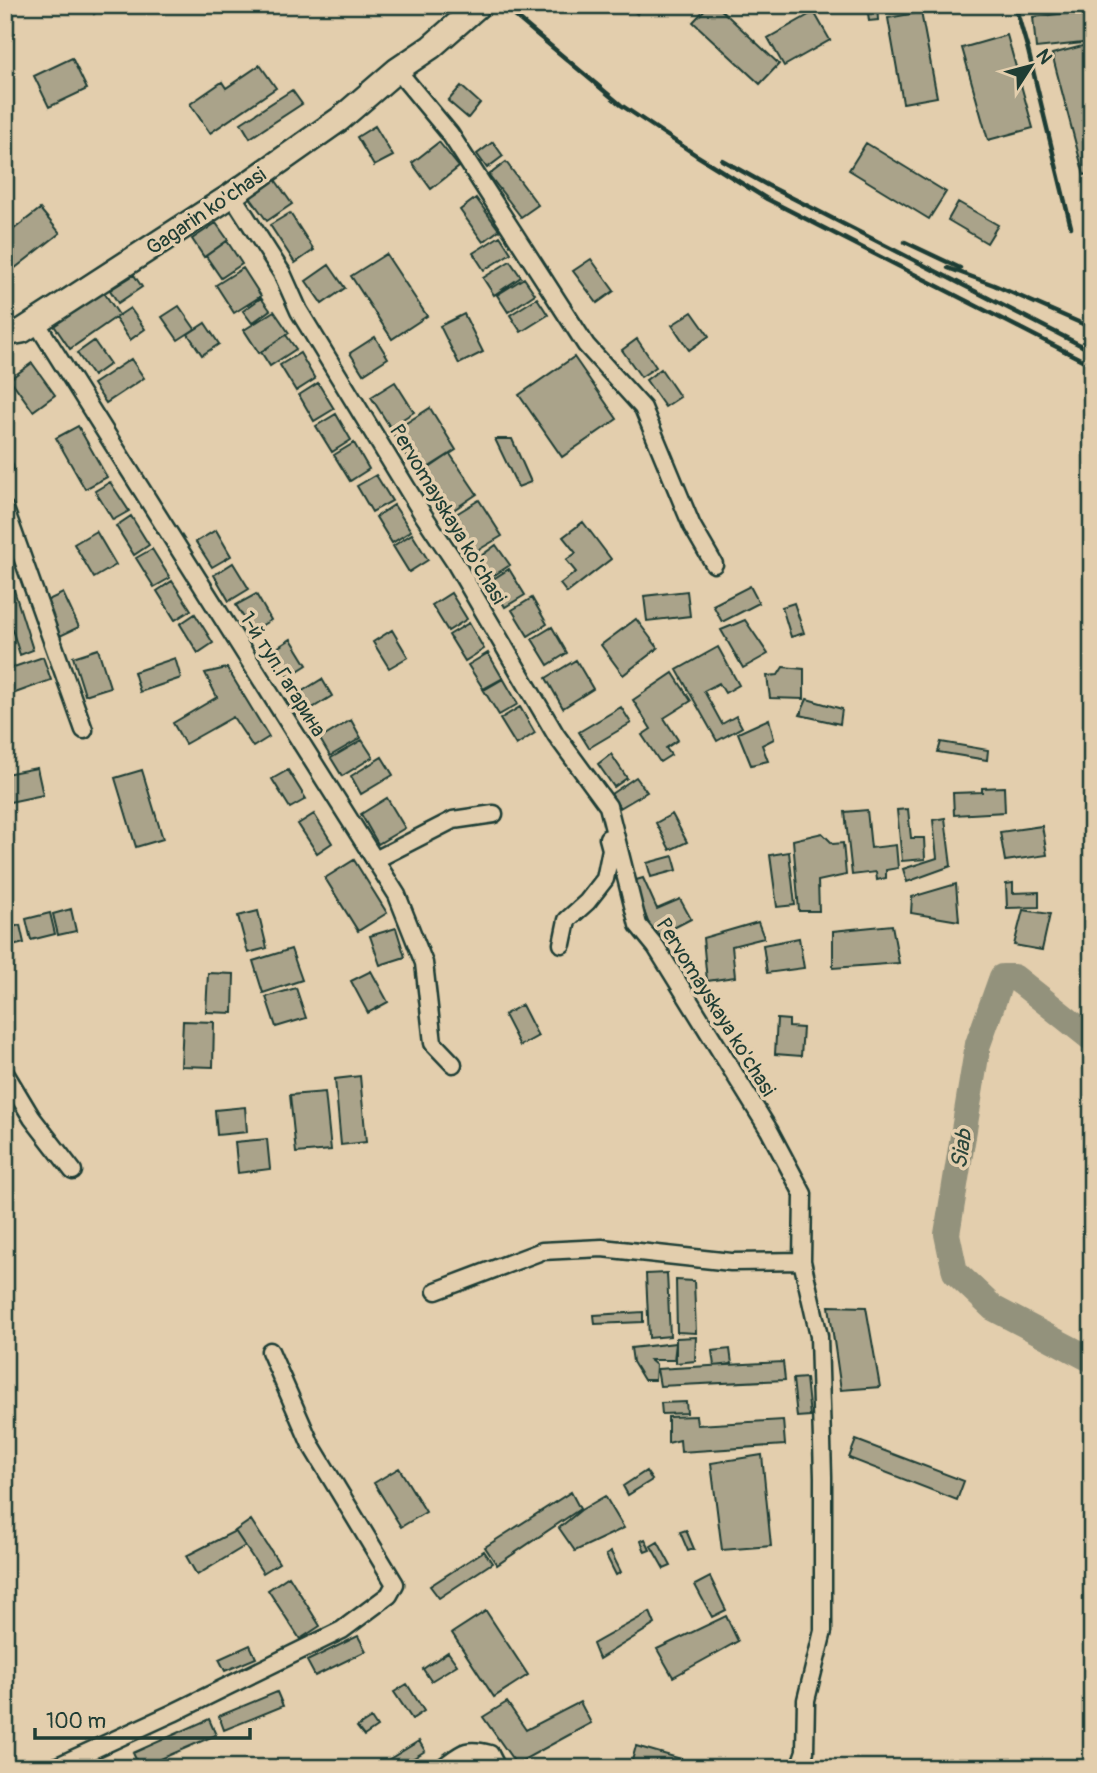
<svg xmlns="http://www.w3.org/2000/svg" width="1097" height="1773" viewBox="0 0 1097 1773" font-family="Pangolin,sans-serif">
<rect width="100%" height="100%" fill="#e3cead"/>
<filter id="ink" filterUnits="userSpaceOnUse"><feTurbulence type="fractalNoise" baseFrequency=".0143" numOctaves="2"/><feDisplacementMap in="SourceGraphic" scale="14" xChannelSelector="R" yChannelSelector="G"/><feConvolveMatrix kernelMatrix="1 2 1 2 8 2 1 2 1" color-interpolation-filters="sRGB"/></filter>
<g filter="url(#ink)">
<g fill="none" stroke-linecap="round" stroke-linejoin="round">
<path stroke="#93927c" stroke-width="26" d="M1092,1039L1014,977H1002L978,1044L947,1234L955,1272L993,1308L1092,1360"/>
</g>
<path fill="#aaa38a" stroke="#1f3d34" stroke-width="2" d="M88,5H105L94,14Z
M626,5H643L637,14Z
M709,5H716L779,64L760,84L693,22Z
M867,5H877L878,20L869,21Z
M1092,10V42L1036,48L1033,17Z
M814,12L830,40L784,66L768,38Z
M921,12L937,97L903,103L888,18Z
M1007,35L1033,128L988,140L962,48Z
M1090,44L1092,173L1084,175L1052,54Z
M72,58L87,89L49,107L34,76Z
M260,65L276,88L210,133L190,104L222,82L226,88Z
M461,86L480,103L468,118L448,101Z
M292,90L302,104L250,138L241,123Z
M375,126L393,156L374,166L357,137Z
M439,142L459,167L431,189L412,163Z
M493,142L503,156L487,168L477,154Z
M866,143L946,192L929,219L849,170Z
M506,162L538,205L521,217L489,175Z
M274,178L292,204L267,221L249,196Z
M476,198L499,230L483,242L460,210Z
M958,202L998,225L987,243L948,220Z
M40,209L60,233L5,276V236Z
M290,213L314,250L295,263L270,225Z
M216,223L228,240L204,257L192,239Z
M500,236L511,253L484,270L473,253Z
M227,241L242,264L221,278L206,256Z
M386,254L427,316L392,339L351,276Z
M591,259L614,291L597,303L573,271Z
M510,261L521,277L494,295L483,278Z
M329,265L345,288L322,304L306,281Z
M243,268L261,296L234,313L216,285Z
M134,275L142,287L118,303L110,290Z
M524,278L535,294L508,312L497,295Z
M103,291L119,315L70,349L53,324Z
M261,298L270,310L252,323L243,311Z
M537,298L548,315L521,332L510,315Z
M179,306L195,329L178,340L162,317Z
M130,308L145,329L130,340L115,318Z
M274,311L289,333L259,353L244,330Z
M692,312L709,336L689,350L672,325Z
M464,314L483,352L459,364L440,326Z
M205,323L219,344L202,355L188,334Z
M286,335L296,349L270,366L261,352Z
M375,337L388,358L363,374L350,353Z
M637,339L656,367L641,377L622,350Z
M94,341L110,364L93,376L77,353Z
M300,353L315,379L296,391L280,365Z
M574,357L617,419L562,457L519,395Z
M131,359L144,378L106,403L93,384Z
M32,363L55,395L33,411L10,379Z
M661,369L680,397L665,407L646,380Z
M395,382L414,412L390,427L371,397Z
M318,383L334,409L314,421L299,395Z
M430,408L456,450L418,474L392,432Z
M336,414L351,440L332,452L316,426Z
M78,426L107,477L85,489L56,438Z
M495,439H512L531,482L518,487Z
M354,443L369,469L350,481L334,455Z
M8,447L14,469L5,472V448Z
M450,454L477,494L446,515L419,475Z
M376,475L392,501L372,512L357,486Z
M110,482L129,511L113,520L95,491Z
M479,500L502,536L470,555L448,519Z
M394,505L411,531L392,543L376,517Z
M131,516L149,545L134,555L116,526Z
M583,522L611,559L567,593L560,584L576,572L566,560L576,553L563,537Z
M216,530L231,556L212,567L196,542Z
M96,531L116,565L94,578L74,544Z
M412,534L428,560L409,572L393,546Z
M496,545L510,565L487,580L474,561Z
M152,549L170,578L154,587L136,558Z
M233,563L249,589L229,601L214,575Z
M509,569L525,595L505,607L490,581Z
M172,581L191,610L175,620L157,591Z
M750,586L759,603L722,622L713,605Z
M14,590L33,650L20,655L5,606V593Z
M687,591L690,616L647,621L644,596Z
M63,593L79,627L60,636L44,602Z
M451,593L467,619L448,631L432,605Z
M256,594L271,620L252,631L236,605Z
M532,598L547,624L528,636L512,610Z
M794,603L804,633L791,637L782,607Z
M195,614L213,643L198,653L180,624Z
M636,619L658,648L623,675L601,645Z
M745,620L768,654L743,668L721,630Z
M469,623L484,649L465,661L449,635Z
M552,627L567,653L548,665L532,639Z
M392,630L408,657L389,668L373,642Z
M291,639L307,665L288,677L272,651Z
M718,647L739,685L725,693L719,683L704,691L722,724L736,716L742,727L717,741L677,670Z
M98,649L110,687L85,695L73,657Z
M488,653L503,679L484,690L468,665Z
M43,657L51,680L7,696L5,670Z
M175,658L181,678L140,692L134,672Z
M576,660L593,689L563,708L546,678Z
M783,667L804,669V699L770,698L767,676L778,675Z
M227,668L269,737L253,747L233,717L185,744L173,723L217,697L205,673Z
M673,673L691,701L664,718L678,740L666,748L671,755L660,762L642,735L651,729L633,700Z
M503,678L518,704L499,715L483,689Z
M322,679L332,696L301,715L291,698Z
M807,699L842,709L840,724L800,715Z
M520,707L535,733L516,745L500,719Z
M621,707L631,723L589,748L579,732Z
M9,716L13,731L5,733V717Z
M769,719L774,739L762,745L768,761L751,765L738,733Z
M351,720L361,738L330,756L320,739Z
M362,740L373,757L342,776L331,758Z
M941,742L988,750L987,760L938,752Z
M611,754L627,778L614,787L598,764Z
M382,757L393,775L361,794L351,776Z
M37,768L43,795L5,803V774Z
M142,770L163,839L136,847L115,778Z
M288,770L306,799L290,808L272,779Z
M636,777L647,792L620,808L611,794Z
M1004,787L1005,812L954,815L953,793L982,792V788Z
M387,798L405,828L378,844L361,814Z
M908,809L911,838H924L925,859L902,861L897,810Z
M867,810L871,848L896,845L898,868L886,870V878L877,880L876,872L852,875L845,812Z
M314,814L332,843L317,853L298,824Z
M672,814L687,842L670,850L656,823Z
M945,818L951,866L907,882L903,869L937,858L933,820Z
M1042,826L1047,855L1005,861L1000,832Z
M822,833L833,844L843,843L846,875L818,881L819,911H799L793,840Z
M789,852L795,905L777,907L770,855Z
M673,856L677,870L651,877L647,863Z
M354,860L387,913L358,931L325,878Z
M643,878L657,909L680,899L691,919L654,938L633,881Z
M1013,883V893L1039,892V907L1007,908L1006,884Z
M956,884L959,921L911,913L912,897Z
M71,909L76,931L58,935L53,914Z
M1023,910L1050,914L1042,950L1014,945Z
M258,911L267,948L248,953L238,916Z
M50,913L55,934L31,940L26,919Z
M758,922L764,938L732,946L735,977L707,981L703,938Z
M20,925L24,943L5,948V929Z
M892,925L899,963L833,968V931Z
M396,928L405,957L380,965L370,936Z
M799,938L804,968L767,973L763,945Z
M291,949L302,980L263,993L253,961Z
M371,971L388,1002L368,1013L351,981Z
M208,973L234,974L233,1013L206,1012Z
M296,988L306,1018L276,1027L266,997Z
M522,1005L538,1036L520,1046L504,1015Z
M777,1019L789,1020V1027L803,1028L801,1056L775,1054Z
M183,1021L214,1022L213,1067L181,1066Z
M360,1076L366,1142L341,1145L335,1079Z
M325,1092L331,1150L296,1153L290,1095Z
M245,1107L247,1132L217,1135L215,1110Z
M267,1139L270,1169L238,1173L235,1142Z
M667,1273L670,1336L649,1338L646,1274Z
M676,1280L694,1281L696,1333L677,1332Z
M829,1306L866,1307L880,1387L841,1390Z
M643,1312V1322L595,1324L594,1315Z
M696,1337L695,1361L676,1363V1338Z
M676,1343L674,1360H650L656,1365L655,1380H644L633,1362L631,1348Z
M730,1349L732,1364L714,1366L712,1351Z
M783,1362L785,1380L660,1386L657,1369Z
M806,1378L810,1416L797,1417L793,1379Z
M686,1402L687,1413L662,1414L661,1403Z
M696,1416L697,1425L783,1420L785,1445L681,1452L680,1440L668,1443V1417Z
M856,1440L964,1481L957,1500L849,1458Z
M762,1455L771,1546L722,1550L711,1463Z
M399,1468L426,1512L401,1527L374,1483Z
M646,1471L652,1480L628,1495L623,1486Z
M571,1492L580,1509L497,1565L485,1547Z
M605,1496L624,1528L575,1551L559,1528L581,1510Z
M251,1520L279,1563L263,1573L235,1531Z
M686,1530L694,1549L688,1551L680,1532Z
M235,1531L245,1546L197,1575L186,1556Z
M645,1539L650,1550L645,1552L641,1541Z
M658,1542L671,1566L664,1569L651,1546Z
M484,1551L492,1563L439,1598L430,1586Z
M611,1552L621,1572L616,1575L606,1555Z
M289,1576L320,1626L300,1639L268,1590Z
M710,1577L726,1610L712,1617L695,1585Z
M486,1611L528,1675L494,1697L452,1633Z
M650,1612L655,1624L599,1659L593,1644Z
M726,1616L738,1641L673,1677L657,1649Z
M358,1636L366,1651L315,1676L307,1661Z
M250,1645L256,1658L225,1671L219,1659Z
M448,1652L457,1665L431,1681L423,1669Z
M407,1684L424,1711L412,1719L394,1692Z
M277,1692L283,1706L224,1730L219,1716Z
M507,1702L526,1730L580,1702L591,1723L516,1764L483,1717Z
M371,1718L377,1727L364,1736L357,1727Z
M209,1719L216,1735L140,1768L133,1753Z
M419,1741L425,1751L398,1768H375Z
M636,1746L709,1767V1768H630Z"/>
<g fill="none" stroke-linecap="round" stroke-linejoin="round">
<g stroke="#1f3d34" stroke-width="21">
<path id="street" d="M397,70L450,134L586,345L643,408L692,526L714,564
M232,195L282,273L299,311L422,513L454,561L556,735L608,806L638,925L656,947L769,1130L803,1194L802,1261L819,1336L823,1477V1631L806,1700L805,1751L799,1768
M36,322L397,895L424,963L433,1043L453,1064
M5,509L84,730
M375,860L453,820L494,814
M562,944L567,920L587,902L605,879L611,849L608,838
M5,1073L32,1118L73,1171
M436,1291L542,1251L602,1248L731,1262L802,1261
M53,1768L173,1713L342,1630L389,1595L395,1584L311,1445L270,1351
M442,1768C462,1753 465,1747 490,1754L497,1768"/>
</g>
<g stroke="#1f3d34" stroke-width="28">
<path id="secondary" d="M5,334L22,331L232,195L340,119L397,70L431,47L479,5"/>
</g>
<use href="#street" stroke="#e3cead" stroke-width="16"/>
<use href="#secondary" stroke="#e3cead" stroke-width="23"/>
<path stroke="#1f3d34" stroke-width="4.5" d="M502,5L621,105L696,155L767,199L1092,365
M1015,5L1028,50L1071,227
M722,160L767,185L1092,351
M905,242L960,268
M948,268L994,285L1092,328"/>
</g>
</g>
<g text-anchor="middle" stroke-width="7" stroke-linejoin="round" paint-order="stroke">
<g font-size="21" fill="#1f3d34" stroke="#e3cead">
<text transform="translate(206 211) rotate(-34)" y="7">Gagarin ko'chasi</text>
<text transform="translate(448 514) rotate(59)" y="7">Pervomayskaya ko'chasi</text>
<text transform="translate(283 674) rotate(58)" y="7">1-й туп.Гагарина</text>
<text transform="translate(716 1007) rotate(58)" y="7">Pervomayskaya ko'chasi</text>
</g>
<g font-size="23" font-style="italic" fill="#2b463b" stroke="#e3cead">
<text transform="translate(961 1149) rotate(-81)" y="8">Siab</text>
</g>
</g>
<rect width="1097" height="1773" fill="none" stroke="#e3cead" stroke-width="28"/>
<rect x="14" y="14" width="1069" height="1745" fill="none" stroke="#1f3d34" stroke-width="2.5" filter="url(#ink)"/>
<g transform="translate(1031 66) rotate(54)" stroke="#e3cead" stroke-width="5" paint-order="stroke">
<path d="M0-5L12 26L0 18L-12 26Z" fill="#1f3d34"/>
<text y="-10" font-size="19" font-weight="bold" text-anchor="middle" fill="#1f3d34">N</text>
</g>
<path d="M35 1728v10h215v-10" fill="none" stroke="#1f3d34" stroke-width="3.5"/>
<text x="46" y="1728" font-size="21" fill="#1f3d34" stroke="#e3cead" stroke-width="5" paint-order="stroke">100 m</text>
</svg>
